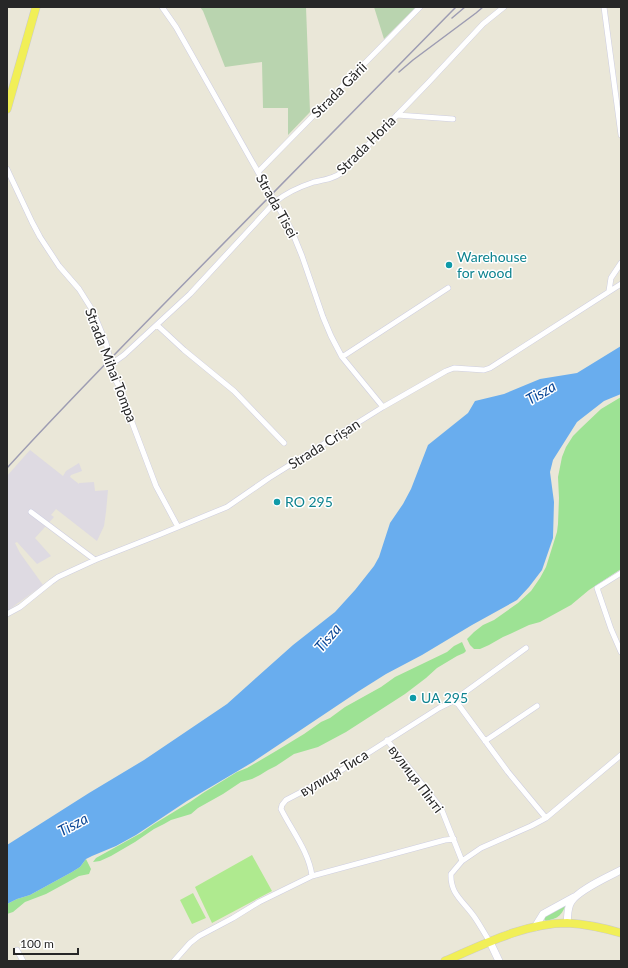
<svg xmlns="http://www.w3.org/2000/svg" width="628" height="968" viewBox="0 0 628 968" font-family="Lato,sans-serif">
<rect width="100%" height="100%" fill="#eae7d8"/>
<path fill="#dedae2" d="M30,450L63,476L66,471L79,463L82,471L71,475L70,477L79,484V483L94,482L95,491L108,490L106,512L104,526L97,541L56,509L51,515L54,517L35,538L51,556L37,564L17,542L15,543L20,553L43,585L7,611V476Z"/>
<path fill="#9de294" d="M621,397V569L589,590L571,605L540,622L529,625L510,634L503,637L489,645L480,649H474L470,645L467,639L474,632L483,625L494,620L518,603L531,591L540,578L546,567L557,532L558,524L559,498L558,477L562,457L566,447L573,436L581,428L601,409Z
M462,642L466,651L464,653L457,656L437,668L426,678L405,694L346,732L318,747L294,754L276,766L268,770L260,775L252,779L241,782L223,794L198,808L191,814L171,820L164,824L154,829L135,842L111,856L100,861L93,862L96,858L141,833L154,824L190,802L203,793L237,772L247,768L276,751L304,734L321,722L330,718L345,707L381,687L395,677L447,652L454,646Z
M86,859L91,869L89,874L79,876L46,894L25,902L13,912L7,914V904L17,899L30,895L72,872L80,867Z
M567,903C561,915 560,918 546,921L544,919L545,915Z"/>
<path fill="#b9d4af" d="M200,7H306L310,112L288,135V108H263L262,62L225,67L203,11Z
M374,7H416L384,39Z"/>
<path fill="#afea8f" d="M252,855L272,891L212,923L195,887Z
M193,893L206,918L192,924L180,900Z"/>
<path fill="#69adee" d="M621,346V394L604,401L577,422L553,460L550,472L554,502L553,538L542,570L529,587L517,600L472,625L422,655L386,674L359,691L253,762L187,801L136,835L116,846L92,856L86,859L80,867L72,872L30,895L17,899L7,904V845L89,793L144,760L227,704L293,645L335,612L355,590L374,566L379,557L390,523L403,504L411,489L428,445L468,413L475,401L504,394L540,379L577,373Z"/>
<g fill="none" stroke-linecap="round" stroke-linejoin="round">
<g stroke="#cecee1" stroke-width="6">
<path id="street" d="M162,7L176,27L258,172L291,229L302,256L323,317L331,336L342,357L383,407
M604,7L621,135
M397,115L453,119
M7,169L32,222L40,237L59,266L79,289L91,308L96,319L106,343L110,359L112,362L111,367L113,375L122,392L130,417L156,486L178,527
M258,172L420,7
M609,291L611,278L621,263
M157,325L184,350L234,391L284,443
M342,357L448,288
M112,362L117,360L124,355L190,294L275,202C287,192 299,187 314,182C324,180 333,179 341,173L428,83L483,24L504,7
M31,512L95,560
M621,573L597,588L611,629L621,652
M7,614L20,607L51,582L58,577L95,560L161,534L227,507L269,478L330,440L383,407L446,371L454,368L484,370L490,368L621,284
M453,701L458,704L508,772L546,818
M387,740L441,808L462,861L451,874C450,893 462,900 473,915C479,923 484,933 490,942
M485,741L537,706
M462,861L481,848L531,826L546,818L621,755
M312,876C309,852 292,831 281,809L282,805L286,800L332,776L439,708L453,701L526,648
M17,950L23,961
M174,961L190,943L199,936L233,918L259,902L312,876L445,840L454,839"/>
</g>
<g stroke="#cecee1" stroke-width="8">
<path id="secondary" d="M567,923C568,917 567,908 571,902C578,890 608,877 621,870
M535,927L543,914L574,897
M490,942L499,961"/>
</g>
<g stroke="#cbcbcb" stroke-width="9">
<path id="primary" d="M7,109L36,7
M445,961C482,945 525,923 567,923C585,924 604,928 621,933"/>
</g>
<use href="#street" stroke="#fff" stroke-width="5"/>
<use href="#secondary" stroke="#fff" stroke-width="7"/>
<use href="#primary" stroke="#f1ef57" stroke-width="8"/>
<path stroke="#9d9cb2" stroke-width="1.5" d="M452,18L465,7
M399,72L413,60L476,13L483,7
M7,468C57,413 109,360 161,307C259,206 358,107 456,7"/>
</g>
<g fill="#0f9aa8" stroke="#fff" stroke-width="1.5">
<circle cx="449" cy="265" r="4"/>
<circle cx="277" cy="502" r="4"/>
<circle cx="413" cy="698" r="4"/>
</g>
<g text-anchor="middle" stroke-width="3" stroke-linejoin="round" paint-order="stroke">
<g font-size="14" fill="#272727" stroke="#fff">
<text transform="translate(339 90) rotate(-45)" y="5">Strada Gării</text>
<text transform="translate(366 145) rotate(-45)" y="5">Strada Horia</text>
<text transform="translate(277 206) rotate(61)" y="5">Strada Tisei</text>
<text transform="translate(111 365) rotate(69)" y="5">Strada Mihai Tompa</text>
<text transform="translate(324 444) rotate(-32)" y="5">Strada Crișan</text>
<text transform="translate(334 773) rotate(-31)" y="5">вулиця Тиса</text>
<text transform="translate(416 779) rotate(53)" y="5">вулиця Пінті</text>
</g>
<g font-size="14" fill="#0d838f" stroke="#fff" text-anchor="start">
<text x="457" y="262">Warehouse<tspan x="457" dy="16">for wood</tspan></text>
<text x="285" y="507">RO 295</text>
<text x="421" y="703">UA 295</text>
</g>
<g font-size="15" font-style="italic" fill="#0c4897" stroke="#fff">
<text transform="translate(541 393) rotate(-30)" y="5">Tisza</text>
<text transform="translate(328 638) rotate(-49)" y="5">Tisza</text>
<text transform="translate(73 825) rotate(-28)" y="5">Tisza</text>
</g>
</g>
<rect width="628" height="968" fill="none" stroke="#272727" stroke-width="16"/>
<path d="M14 948v6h64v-6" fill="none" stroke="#272727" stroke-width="2"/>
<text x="20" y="948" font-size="12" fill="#272727" stroke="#ffffff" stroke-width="3" paint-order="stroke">100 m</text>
</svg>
